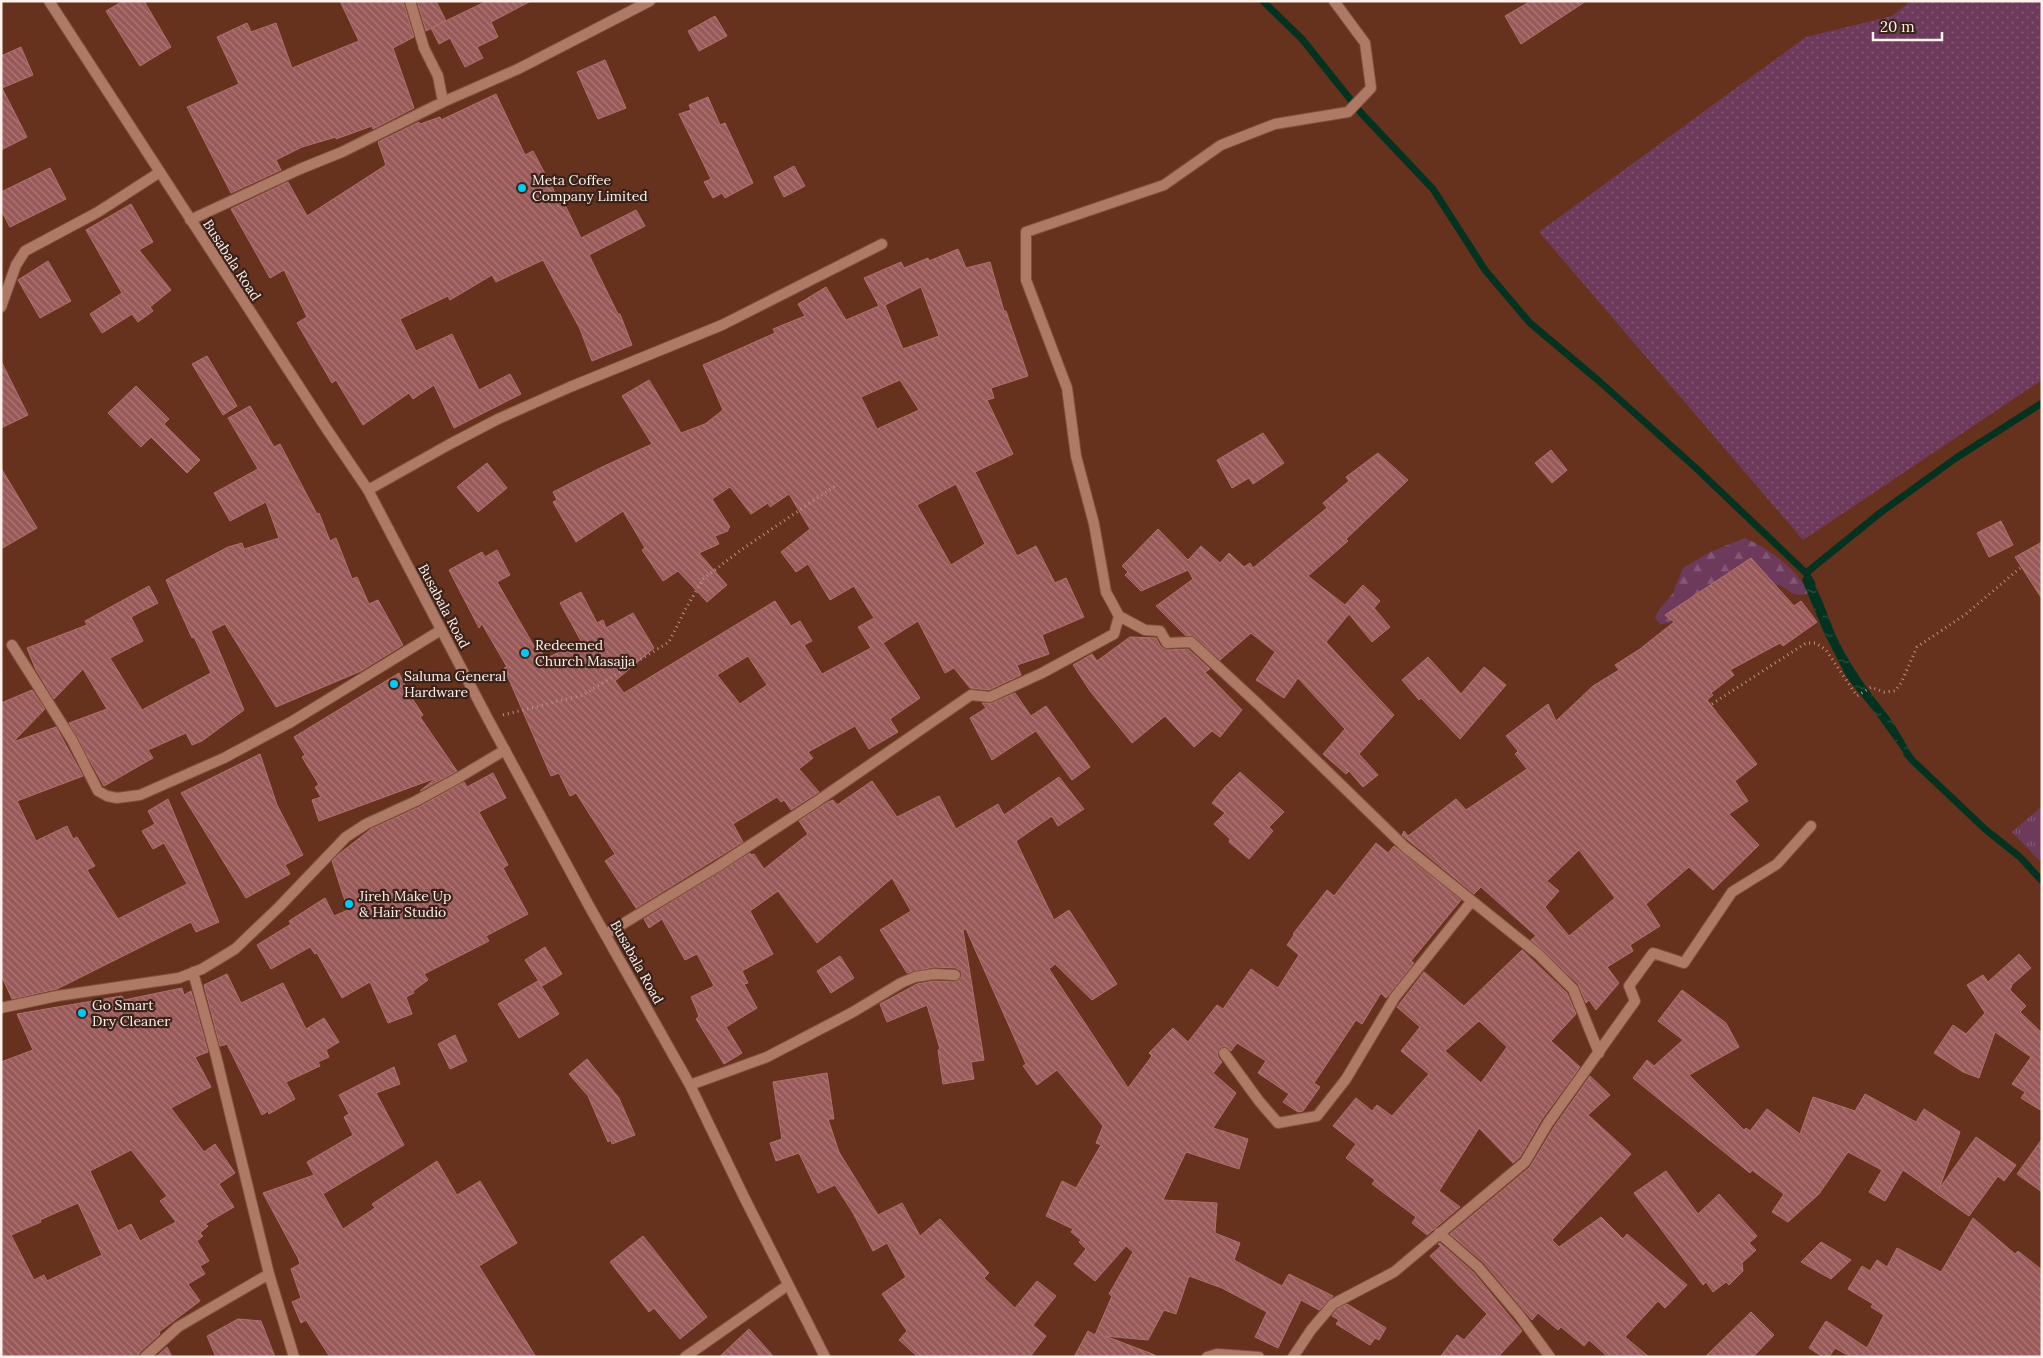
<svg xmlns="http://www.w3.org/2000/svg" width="2043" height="1358" viewBox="0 0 2043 1358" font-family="Lora,serif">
<defs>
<pattern id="grass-dots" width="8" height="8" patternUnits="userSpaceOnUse" patternTransform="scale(1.25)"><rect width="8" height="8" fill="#6e3a5c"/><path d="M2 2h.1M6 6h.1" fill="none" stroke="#845774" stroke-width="1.8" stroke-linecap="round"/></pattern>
<pattern id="forest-firs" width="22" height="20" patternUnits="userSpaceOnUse" patternTransform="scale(1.25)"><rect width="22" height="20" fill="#6e3a5c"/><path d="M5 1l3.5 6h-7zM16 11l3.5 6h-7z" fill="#845774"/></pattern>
<pattern id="park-tufts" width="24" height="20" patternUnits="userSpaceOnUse" patternTransform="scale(1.25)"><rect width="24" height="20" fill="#6e3a5c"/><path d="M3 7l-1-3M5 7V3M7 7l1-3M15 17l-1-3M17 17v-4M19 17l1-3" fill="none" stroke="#845774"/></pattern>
<pattern id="water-ripples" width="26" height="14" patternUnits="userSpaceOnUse" patternTransform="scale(1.25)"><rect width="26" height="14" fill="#033320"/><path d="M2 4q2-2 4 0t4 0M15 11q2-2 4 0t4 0" fill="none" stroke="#295141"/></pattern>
<pattern id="building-back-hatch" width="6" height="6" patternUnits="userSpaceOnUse" patternTransform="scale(1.25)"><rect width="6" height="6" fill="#985958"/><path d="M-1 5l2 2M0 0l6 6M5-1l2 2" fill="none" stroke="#ad7978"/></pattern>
</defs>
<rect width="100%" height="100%" fill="#67321d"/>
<path fill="url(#grass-dots)" d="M1911,1H2042V380L1803,540L1539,232L1806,37L1892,16Z"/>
<path fill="url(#forest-firs)" d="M1745,538C1769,549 1798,569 1808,593C1795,599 1789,590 1778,584L1769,591L1679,607L1670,623L1660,624L1655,618L1659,610L1673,593L1683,568L1710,552Z"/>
<path fill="url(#park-tufts)" d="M2042,806V863L2012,832Z"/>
<path fill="url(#water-ripples)" d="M1805,575L1809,576C1824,597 1829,624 1841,646C1853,669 1868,690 1884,710C1896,725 1905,743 1915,759L1910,762L1875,713L1847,678L1824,633L1802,580Z"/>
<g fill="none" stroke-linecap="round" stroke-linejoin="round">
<path stroke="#033320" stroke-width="7" d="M1263,1L1302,39L1362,114L1433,189L1485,270L1530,323L1599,381L1697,469L1806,573L1812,584
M1806,573L1880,513L1956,458L2042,403
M1907,754L1913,761L1986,830L2020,857L2042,881"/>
</g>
<path fill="url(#building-back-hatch)" stroke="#b1706e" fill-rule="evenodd" d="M123,1H144L171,47L140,66L106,11Z
M340,1H403L414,37L393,48L414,108L373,129L372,126L336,139V137L302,147L276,160L281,170L231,193L187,107L239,84L217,37L247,23L251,32L276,23L292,68L359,41Z
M417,1H436L446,21L426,31Z
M487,1H531L491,22L498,37L477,47L483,58L465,67L450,38L439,44L431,28Z
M1531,1H1586L1521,44L1505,16Z
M715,16L727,36L699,51L688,31Z
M21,47L33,75L2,88L27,137L1,150V56Z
M605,60L626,108L598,119L577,72Z
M496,94L525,155L533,151L561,204L564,203L581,238L636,210L645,226L589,255L618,314H620L632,345L592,361L580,329L543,260L496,282L492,275L450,300L448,296L400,319L416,351L452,334L479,390L510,374L521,394L454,428L434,385L413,399L409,393L363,425L336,380L332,383L297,323L307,317L284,270L270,278L231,209L288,182L307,216L386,165L378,142L419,122L420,124L440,117L441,120Z
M708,97L720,125L725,123L753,183L725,198L722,193L713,198L704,182L711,179L679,114L691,110L689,105Z
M794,166L805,186L784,197L774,177Z
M50,168L66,199L10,227L1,210V192Z
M131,204L153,242L139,250L171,290L150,307L153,311L138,322L132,314L102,333L90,314L122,293L86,230Z
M958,249L966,268L990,262L1004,311H1006L1028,376L991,388L994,398L987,400L1013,454L975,472L1017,556L1036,546L1055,583L1066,578L1084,617L1042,635L1049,654L1017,665L1021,675L989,690L970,688L954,668L945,673L918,621L883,643L920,698L890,719L898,732L869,749L855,726L808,752L813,758L799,769L819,792L791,810L784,800L781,802L777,797L733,824L743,842L636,908L605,861L615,854L576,793L570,796L559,773L551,776L504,668L507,667L482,624L479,628L449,570L482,552L485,557L497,550L510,575L497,582L538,653L542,652L545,659L581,641L560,603L581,592L597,623L603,620L606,628L633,613L654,648L615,681L624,693L775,601L791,626L800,621L812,641L804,645L822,674L871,648L858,627L874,618L854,586L830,600L808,564L796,572L781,552L810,529L789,494L770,507L768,503L751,514L730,487L712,499L730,527L728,529V531L715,536L719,544L699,553L727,585L707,602L678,571L663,581L642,550L645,548L623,511L576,542L553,502L557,500L553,492L602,467L652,444L622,396L649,380L681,433L705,424L723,410L703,365L775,333L773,329L805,316L798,304L826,287L846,320L879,306L864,278L901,262L904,268L928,258L929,261ZM921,287L939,336L903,349L885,305ZM900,380L919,410L877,429L861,397ZM956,484L985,544L951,565L917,505ZM748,656L767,685L740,704L717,675Z
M48,261L71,301L40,318L18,280Z
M207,356L237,406L223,415L192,364Z
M1,361L28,415L1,428Z
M136,386L169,419L164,424L200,460L187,473L151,437L141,447L108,413Z
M250,406L274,447L280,444L317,514L319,513L330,541L336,538L352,579L357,577L369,604L378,600L403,645L361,671L276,707L225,624L211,631L244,710L202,741L192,745L186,733L148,750L153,758L104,786L69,723L107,709L83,669L54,699L36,670L27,648L87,625L85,621L149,586L158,603L131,617L143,641L110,658L142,710L211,673L194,637L192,638L166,580L228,547L242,543L244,549L279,538L266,502L230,521L214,493L258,469L228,418Z
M1263,433L1284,463L1253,484L1249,478L1232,488L1217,460Z
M1551,450L1567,470L1552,483L1535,463Z
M1378,453L1408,480L1346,539L1348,541L1308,576L1345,605L1363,585L1380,601L1374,608L1390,627L1372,642L1349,614L1326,642L1394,715L1359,754L1378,775L1363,787L1349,771L1346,774L1323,754L1345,729L1298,678L1284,698L1256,680L1275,652L1251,633L1220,660L1195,637L1185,635L1156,606L1193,579L1188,570L1141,591L1125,575L1128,572L1122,566L1158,529L1188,560L1201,546L1220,563L1229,553L1244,567L1250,563L1253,568L1327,508L1323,503L1349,481L1346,477Z
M487,463L507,488L478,512L457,487Z
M1,468L37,528L1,549Z
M2001,521L2013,545L1989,557L1977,533Z
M2042,542V599L2015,557Z
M1751,558L1794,606L1801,601L1817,622L1783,646L1780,643L1730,670L1734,675L1711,693L1713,695L1707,700L1757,764L1735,781L1748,801L1729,814L1759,845L1713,890L1689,867L1646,904L1660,926L1630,945L1633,951L1607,967L1619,983L1596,1010L1589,1000L1586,1003L1578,984L1531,940L1536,936L1481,887L1474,894L1402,835L1404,831L1408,836L1456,799L1466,810L1527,769L1515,754L1518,751L1506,736L1548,704L1556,721L1593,686L1619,670L1615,665L1640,649L1674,622L1665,615ZM1579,850L1615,898L1569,936L1545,907L1559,891L1547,881Z
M1130,637L1156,638L1161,647L1167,650L1188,649L1210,669L1205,672L1242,710L1220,737L1212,731L1194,747L1165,716L1132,743L1090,691L1073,665L1092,654L1097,661Z
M1428,657L1461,694L1484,667L1506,685L1460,739L1421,698L1419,700L1402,680Z
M399,673L410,695L423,715L420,717L457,771L420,791L436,778L319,821L312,800L321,797L315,787L319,785L302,757L305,755L294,737Z
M32,690L45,709L13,742L56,727L83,776L17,801L36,841L67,826L73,839L77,837L95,866L87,870L118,919L187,884L164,843L153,849L142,831L155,824L148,811L168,799L219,922L196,932L191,922L57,989L12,999L1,975V703Z
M1015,693L1031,716L1046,706L1090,767L1072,780L1036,731L992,760L970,718L986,708L982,703H992Z
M260,754L277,805L303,855L285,865L290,874L246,898L181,793Z
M1240,772L1284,812L1269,827L1273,831L1249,859L1229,842L1230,839L1214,824L1225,813L1212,803L1225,787Z
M493,773L506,798L479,812L508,865L503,868L528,914L486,936L489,941L424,974L428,980L413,991L414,993L406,997L412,1014L388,1023L370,982L342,998L317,953L315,954L310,947L271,969L257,945L291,924L289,921L325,898L334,916L348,910L332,861L339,854L371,829L419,807L464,782L467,787Z
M1059,777L1084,809L1058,826L1052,816L1016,841L1054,920L1069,910L1117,984L1092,1000L1055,964L1049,969L1128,1088L1152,1056L1149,1053L1173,1028L1188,1042L1217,1005L1223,1009L1251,969L1278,988L1299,955L1287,945L1294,935L1293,934L1327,890L1334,896L1376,843L1388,853L1394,846L1461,900L1411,961L1414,963L1386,998L1381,993L1362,1024L1356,1020L1314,1083L1320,1087L1303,1111L1298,1112L1283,1102L1289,1094L1258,1073L1266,1061L1237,1043L1231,1051L1224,1046L1218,1051V1057L1222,1062L1213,1073L1236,1093L1213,1128L1248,1139L1239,1169L1186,1152L1163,1200L1217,1203L1215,1233L1240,1243L1234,1260L1282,1286L1289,1274L1333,1296L1319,1310L1301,1300L1278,1348L1255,1337L1267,1312L1222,1288L1189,1276L1176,1314L1164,1310L1148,1340L1105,1336L1155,1355V1357H1074L1088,1331L1095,1335L1112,1296L1109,1294L1133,1252L1126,1246L1095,1281L1074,1264L1086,1249L1079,1242L1081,1240L1071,1232L1073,1229L1046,1216L1062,1181L1076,1188L1101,1145L1096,1143L1103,1126L1057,1070L1037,1085L1023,1066L1026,1064L966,929L963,930L984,1060L971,1062L974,1079L943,1084L938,1050L940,1049L927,1005L887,1022L880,1004L917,984L934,981L955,982L960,979L962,975L961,971L956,968L934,967L907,973L880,930L911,911L892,878L817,943L778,891L750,911L773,954L742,971L748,983L744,984L757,1008L726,1027L742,1053L724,1064L696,1019L699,1016L691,997L714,986L697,954L685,960L662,919L649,928L644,919L750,853L751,855L754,854L764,869L808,834L799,821L828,802L833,800L837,805L872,781L897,817L939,796L956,829L998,804L1004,815Z
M545,947L562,974L542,986L525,960Z
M1522,950L1567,993L1576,1014L1551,1041L1580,1067L1542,1119L1520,1157L1513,1163L1479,1128L1439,1191L1460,1207L1427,1235L1412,1223L1416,1217L1372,1184L1375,1180L1346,1158L1356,1144L1333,1126L1356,1098L1372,1111L1377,1105L1392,1116L1429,1074L1401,1051L1420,1027L1397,1007L1424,972L1464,1006ZM1479,1021L1507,1047L1481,1083L1445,1051Z
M2019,954L2031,968L2008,988L2012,985L2010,990L2026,1006L2020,1012L2042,1033V1111L2021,1098L2025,1092L2012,1084L2031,1057L1995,1032L1979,1078L1963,1072L1934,1053L1953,1025L1966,1034L1985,1013L1967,985L1983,975L1988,982Z
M840,956L854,978L831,993L817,971Z
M227,974L241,1003L283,983L306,1029L324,1018L339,1042L326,1050L329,1057L318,1062L320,1066L286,1082L295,1099L269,1114L268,1111L262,1115L227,1044L220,1046L204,985Z
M538,981L559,1014L519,1038L498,1004Z
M182,988L184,995L191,991L208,1052L195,1057L211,1087L171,1108L204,1152L215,1144L235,1173L219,1184L234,1207L205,1224L208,1226L200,1233L203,1236L197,1241L209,1261L200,1266L205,1274L188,1284L200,1301L159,1332L160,1334L140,1352L138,1357H1V1062L33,1050L17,1014L122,996L124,1000ZM131,1150L167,1196L160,1201L176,1222L140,1241L131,1224L118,1231L90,1171ZM78,1203L102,1255L47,1281L44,1275L34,1280L11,1235L41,1222L40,1220Z
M1682,990L1726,1023L1739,1047L1689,1075L1744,1130L1746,1128L1750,1131L1767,1109L1800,1134L1813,1097L1855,1111L1865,1094L1916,1122L1924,1109L1960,1132L1939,1189L1976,1137L2016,1165L2004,1181L1998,1176L1969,1216L1903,1170L1885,1201L1869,1192L1882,1170L1848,1152L1819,1194L1788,1222L1772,1212L1784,1194L1752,1170L1750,1173L1633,1078L1647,1060L1654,1066L1683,1040L1658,1021Z
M455,1035L467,1061L450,1069L438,1044Z
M587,1059L619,1098L635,1135L612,1144L611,1140L608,1142L588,1096L569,1074Z
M394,1067L400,1084L376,1093L404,1145L323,1194L343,1229L375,1208L372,1204L437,1161L457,1195L480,1181L517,1243L479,1266L536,1357H330L306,1320L301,1323L292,1302L301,1298L291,1269L300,1264L298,1258L263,1193L314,1175L307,1162L353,1135L344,1117L349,1114L339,1095Z
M827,1073L834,1119H828L839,1152L878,1215L902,1203L920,1236L940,1219L989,1273L984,1278L1015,1308L1037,1281L1056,1296L1033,1325L1046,1336L1030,1357H918L899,1340L907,1331L882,1294L906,1277L887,1243L873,1251L853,1213L835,1185L818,1193L799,1153L776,1161L770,1143L782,1139L773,1082Z
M1590,1076L1610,1095L1588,1115L1631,1154L1552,1240L1559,1247L1601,1217L1623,1239L1627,1234L1687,1285L1665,1308L1658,1301L1625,1337L1649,1357H1608L1589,1340L1584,1346L1561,1327L1558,1330L1538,1313L1532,1320L1483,1262L1450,1234L1530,1167L1554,1127Z
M2042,1139V1192L2017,1174Z
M1666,1171L1698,1214L1719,1194L1757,1236L1749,1243L1756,1250L1742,1263L1743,1271L1729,1285L1726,1282L1713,1292L1706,1282L1703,1285L1634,1193Z
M1973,1218L2015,1254L2018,1251L2042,1270V1357H1851L1835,1348L1829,1357H1823L1809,1348L1826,1321L1867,1348L1884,1315L1871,1307L1873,1304L1848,1289L1862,1266L1870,1271L1877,1260L1887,1267L1897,1248L1941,1272Z
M643,1236L707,1317L680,1339L654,1308L649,1312L610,1262Z
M1821,1242L1851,1260L1831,1279L1801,1262Z
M1440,1243L1473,1272L1522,1331L1498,1357H1440L1457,1335L1464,1340L1487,1314L1430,1256L1441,1246L1438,1244Z
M1347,1304L1386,1328L1379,1340L1375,1338L1370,1345L1336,1324L1339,1320L1332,1316L1337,1309Z
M1751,1312L1774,1335L1753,1357H1705Z
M238,1319L261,1321L275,1357H216L207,1336Z
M749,1329L774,1357H719Z
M167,1347L172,1357H156Z"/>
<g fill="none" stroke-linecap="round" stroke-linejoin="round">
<g stroke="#7f513e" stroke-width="12">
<path id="minor" d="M410,1L424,48L438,76L443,102
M190,220L300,169L342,152L443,102L518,69L650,1
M1,307L16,265L25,251L98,212L160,172
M368,490L450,444L498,419L570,387L722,325L882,244
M1119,616L1145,630L1160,631L1167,643L1191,642L1258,704L1405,847L1538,954L1573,989L1599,1053
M12,645L72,740L98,791L107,796L117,798L140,795L224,758L291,722L441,630
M606,934L715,868L816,802L971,695L990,697L1042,673L1114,634L1119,616L1106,592L1094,524L1076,456L1067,388L1026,280V232L1164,185L1221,145L1275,124L1348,112L1371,88L1365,43L1334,1
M1,1008L57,996L179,978L202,969L235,949L279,907L346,837L366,824L416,801L458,778L505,750
M1224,1053L1259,1101L1278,1123L1317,1116L1346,1079L1395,997L1471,902
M690,1085L767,1057L853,1012L901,983L915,977L934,974L955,975
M1439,1233L1478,1267L1519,1315L1550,1357
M269,1274L294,1357
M145,1357L178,1327L269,1274L216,1056L193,972
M685,1357L788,1285
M1207,1357L1217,1354L1259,1357
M1293,1357L1311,1330L1333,1304L1394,1272L1525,1162L1548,1123L1635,1001L1629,986L1653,953L1684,963L1732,892L1777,864L1811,826"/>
</g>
<g stroke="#7f513e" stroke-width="12">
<path id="tertiary" d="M49,1L326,428L368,490L488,719L588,904L690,1085L744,1197L825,1357"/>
</g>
<path stroke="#b69689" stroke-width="3" stroke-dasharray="1 4" stroke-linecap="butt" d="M1712,704L1806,643H1816L1826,650L1857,696L1871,687L1884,692L1895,691L1901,683L1917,647L1966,614L2020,568
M503,715L583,695L669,642L685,610L703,579L741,550L835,486"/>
<use href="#minor" stroke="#ae7a66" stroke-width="10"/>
<use href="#tertiary" stroke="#ae7a66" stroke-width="10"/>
</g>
<g fill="#00cbf8" stroke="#3b2219" stroke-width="2">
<circle cx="522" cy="188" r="5"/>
<circle cx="525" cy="653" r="5"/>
<circle cx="394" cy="684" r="5"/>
<circle cx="349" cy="904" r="5"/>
<circle cx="82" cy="1013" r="5"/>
</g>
<g text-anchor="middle" stroke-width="4.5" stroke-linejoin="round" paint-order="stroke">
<g font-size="14" fill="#fff1ec" stroke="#3b2219" text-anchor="start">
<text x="532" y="185">Meta Coffee<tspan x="532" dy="16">Company Limited</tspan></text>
<text x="535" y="650">Redeemed<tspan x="535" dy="16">Church Masajja</tspan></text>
<text x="404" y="681">Saluma General<tspan x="404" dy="16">Hardware</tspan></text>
<text x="359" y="901">Jireh Make Up<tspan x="359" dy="16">&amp; Hair Studio</tspan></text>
<text x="92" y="1010">Go Smart<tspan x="92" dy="16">Dry Cleaner</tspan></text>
</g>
<g font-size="14" fill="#fff1ec" stroke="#3b2219">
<text transform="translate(232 260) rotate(57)" y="5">Busabala Road</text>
<text transform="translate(444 606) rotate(62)" y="5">Busabala Road</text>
<text transform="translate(637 962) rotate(61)" y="5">Busabala Road</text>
</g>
</g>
<rect width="2043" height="1358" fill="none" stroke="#fff1ec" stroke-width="5"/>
<path d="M1873 32v8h69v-8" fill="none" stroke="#fff1ec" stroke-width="2.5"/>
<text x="1880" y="32" font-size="15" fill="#fff1ec" stroke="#3b2219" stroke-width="4" paint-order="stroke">20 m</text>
</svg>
